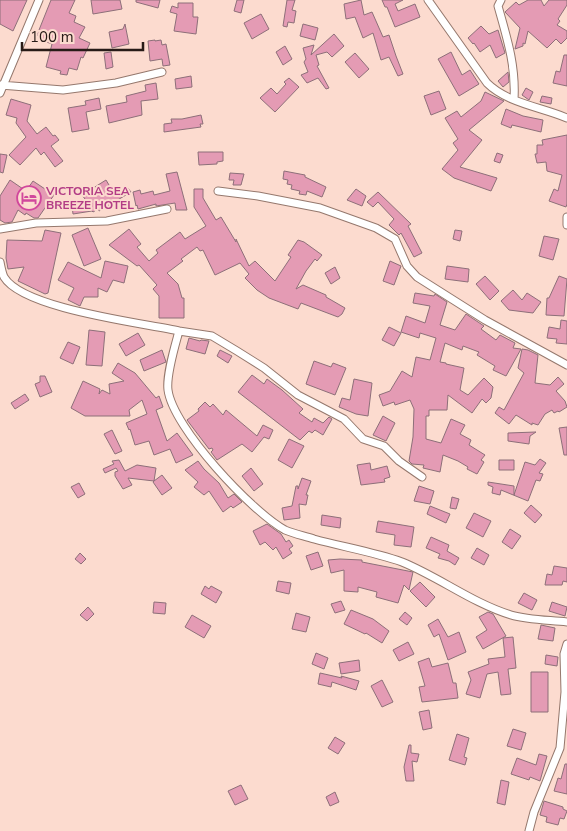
<svg xmlns="http://www.w3.org/2000/svg" width="567" height="831" viewBox="0 0 567 831" font-family="'Nunito Sans',sans-serif">
<rect width="100%" height="100%" fill="#fcdbcf"/>
<path fill="#e49bb4" stroke="#8d6f79" d="M0,0H27L13,31L0,24Z
M51,0H75L69,13L76,16L74,22L85,27L79,38L90,43L83,58L81,57L77,70L69,68L67,75L60,74L61,71L46,67L52,44L41,40L42,38L37,35Z
M91,0H120L122,9L93,14Z
M136,0H160L158,8L136,2Z
M237,0H244L241,13L234,11Z
M287,0H295L292,10L296,11L294,23L288,22L287,27L283,26Z
M361,0L364,15L372,12L383,37L389,35L396,56L403,74L398,76L389,57L381,60L373,33L363,38L355,17L346,19L344,4Z
M382,0H403L395,4L398,11L415,4L420,17L395,27L387,7H385Z
M528,0H541L544,6L549,0H567V5L558,19L560,21L557,25L567,31V38L561,44L556,39L547,48L528,31L525,44L523,43V46L515,49L520,28L505,12L516,2L519,5Z
M178,3H193V17H198L196,34L174,31L177,14L170,12L172,6L178,8Z
M261,14L269,29L252,39L244,23Z
M125,24L129,44L112,48L109,32L123,29Z
M303,24L318,28L315,40L300,36Z
M481,26L489,34L498,30L505,53L496,58L490,45L480,52L474,43L473,44L468,38Z
M334,34L344,46L332,57L327,52L316,55L319,65L317,66L329,88L326,89L318,78L307,83L301,75L308,72L304,62L306,59L303,48L314,45L311,55Z
M155,40V41L161,40L162,45L166,44L170,65L163,66L162,59L150,61L148,41Z
M285,46L292,59L283,65L276,52Z
M111,52L113,67L106,69L104,53Z
M451,52L462,75L470,70L479,84L459,96L438,59Z
M355,53L369,69L359,78L345,62Z
M564,55H567V86L553,83L556,71L560,72Z
M508,72L509,82L503,87L498,81Z
M191,76L192,87L176,89L175,79Z
M289,78L299,87L275,112L260,98L271,88L277,94L286,84L284,82Z
M156,83L158,99L141,101L142,115L109,123L106,106L127,102L126,96L146,91L145,85Z
M526,88L533,92L529,100L522,95Z
M439,91L446,109L431,115L424,96Z
M485,92L504,101L469,130L482,140L460,167L497,178L491,191L454,178L442,169L458,150L453,143L458,139L445,118L457,111L461,117L481,101Z
M542,96L552,98L551,104L540,102Z
M99,98L101,109L86,112L89,129L72,132L68,108L86,105L85,101Z
M11,99L31,105L27,121L37,134L46,127L53,136L55,135L59,140L51,146L63,161L55,167L44,152L41,155L36,148L20,165L9,155L26,137L16,123L17,118L6,115Z
M506,109L523,116L543,120L541,132L512,125L511,128L501,124Z
M201,115L203,124H200L201,127L164,132V124L172,123L171,119H182Z
M567,135V204L566,207L549,201L554,189L558,191L562,175L547,171L546,162L537,163L535,154H537V145H543L542,140Z
M198,152H223V161L217,162V164L199,165Z
M497,153L503,155L500,163L494,161Z
M0,154L7,155L3,173L0,172Z
M284,171L305,175V177L326,187L322,197L307,191L306,195L299,194L300,191L291,189L292,185L287,184L288,180L283,179Z
M177,172L187,210H176L175,203L156,206V204L138,209L137,205L136,206L133,192L140,190L141,194L153,191L154,195L170,191L166,174Z
M230,173L244,174L241,185H233L234,180H229Z
M10,180L26,191L33,181L54,195L38,218H34L26,213L25,215L18,210L12,222L5,223L0,220V196Z
M106,180L115,195L127,187L131,192L99,211L98,209L93,212L92,211L73,214L72,206L88,203L82,195Z
M194,189H203V198L216,220L221,217L236,242V239L249,266L255,261L275,281L291,257L288,255L298,240L304,242L322,255L317,261L315,259L306,271L296,289L303,285L326,295V297L345,308L342,314L338,317L301,303L298,309L269,298L257,290L245,278L249,274L240,263L215,275L203,250L200,251L197,247L181,259L183,261L167,273L178,284L182,298H184V318H159V296L153,289L157,285L139,265L137,266L109,245L129,229L141,244L137,247L149,261L158,253L156,250L180,232L185,239L206,226L194,207Z
M356,189L366,196L362,206L347,200Z
M378,192L411,224L408,226L422,253L414,257L401,233L399,235L389,225L394,219L378,202L373,207L367,202Z
M88,228L101,259L84,266L72,235Z
M45,230L61,233L48,293L45,294L18,281L24,267L8,269L6,258L7,240L42,241Z
M455,230L462,231L460,241L453,239Z
M544,236L559,239L553,260L539,256Z
M105,261L128,266L124,283L113,280L107,292L98,288V297H84L80,306L68,300L74,288L58,280L68,262L101,278Z
M390,261L401,266L394,285L383,281Z
M447,266L469,269L468,282L445,279Z
M335,267L340,278L331,284L325,273Z
M485,276L499,291L490,300L476,284Z
M559,276L567,279L564,316L546,315L547,298H549Z
M513,290L522,300L527,293L541,302L533,313L509,310L501,301Z
M415,293L434,296L435,294L447,302L440,325L455,330L466,314L484,326L481,329L496,340L500,335L515,343L513,348L521,349L506,376L493,370L495,366L477,355L479,352L463,346L462,350L445,343L440,362L446,363V364L464,368L460,390L468,395L484,378L493,387L491,398L486,403L482,399L472,413L448,395L447,410H429V416H426V439L441,443L451,419L465,425L460,434L471,440L469,445L485,455L481,460L484,462L477,474L467,469L468,467L458,461L443,455L440,472L423,468L424,465L412,464L409,461L413,437L414,409L410,400L395,405L394,402L383,406L379,395L390,391L402,371L412,377L416,357L430,360L436,338L420,333L419,338L401,332L406,316L425,323L430,306L413,303Z
M561,320L567,321V344L556,343L557,339L547,338L549,327L560,329Z
M389,327L401,333L394,346L382,340Z
M89,330L105,332L102,366L86,365Z
M138,333L145,345L126,356L119,344Z
M189,338L200,341L201,340L209,341L205,354L186,349Z
M68,342L80,347L73,364L60,358Z
M522,349L528,350L538,355L535,383L550,385L558,377L564,384L556,391L565,401L567,407L559,412L558,411L554,413L552,410L545,414L538,425L532,423V425L516,415L509,424L495,413L499,407L504,410L524,373L518,368Z
M162,350L166,362L144,371L140,360Z
M220,350L232,356L228,363L217,356Z
M314,361L331,367L333,363L346,368L335,395L306,384Z
M118,363L135,373L156,398L159,396L163,407L156,410L167,441L177,433L193,455L176,463L170,449L154,455L149,441L135,445L130,429L129,430L126,423L147,414L142,400L129,410L130,416H85L71,408L83,381L100,389L99,394L102,390L110,394L109,384L124,381L112,373Z
M252,375L264,384L267,379L282,390L303,409L299,413L312,422L314,418L323,423L329,417L332,419L323,435L315,430L312,433L309,431L300,440L238,392Z
M40,376H45L52,392L40,397L35,384L40,382Z
M354,379L372,383L368,416L356,414L339,407L342,398L350,400Z
M25,394L29,400L15,409L11,403Z
M205,402L210,407L213,404L223,415L226,410L257,436L263,425L273,430L269,439L264,437L252,452L242,444L217,460L211,452L213,450L212,448L209,449L187,420L199,411L198,409Z
M383,416L395,423L386,441L373,435Z
M567,427V455H564L559,428Z
M112,430L122,451L115,454L104,434Z
M536,432L530,436L529,444L508,441V433Z
M289,439L304,446L292,468L278,460Z
M540,459L546,463L539,473L543,474L540,481L536,480L528,501L501,490L500,495L492,493L493,487L488,485V482L514,486V495L525,462L535,465Z
M119,460L125,471L137,465L156,468L154,481L162,475L172,488L162,495L153,482L154,481L128,478L132,485L123,489L115,476V472L118,471L116,468L105,473L103,469L114,464L112,461Z
M499,460H514V470H499Z
M198,461L204,469L219,483L228,498L234,494L242,502L233,508L231,506L223,512L209,491L204,495L194,487L198,482L185,470Z
M370,463L371,470L387,466L390,477L384,479L385,482L361,485L357,465Z
M251,468L263,484L254,491L242,476Z
M302,478L311,481L306,495H308L306,505L299,504L300,518L284,520L282,508L292,506L296,486H298V489Z
M79,483L85,494L78,498L71,487Z
M419,486L434,491L430,504L414,501Z
M452,497L459,499L456,509L450,508Z
M531,505L542,515L535,523L524,513Z
M430,506L450,514L446,523L427,514Z
M474,513L491,521L483,537L466,528Z
M322,515L341,518L340,528L321,525Z
M378,521L414,527L411,547L394,545L395,535L376,532Z
M267,524L281,534L286,542L289,540L293,546L289,549L292,553L283,559L276,547L273,550L265,542L260,545L253,531Z
M510,529L521,536L512,549L502,542Z
M431,537L449,545L447,551L459,558L455,565L449,561L438,558L440,554L426,548Z
M477,548L489,555L484,565L471,558Z
M318,552L323,566L311,570L306,556Z
M80,553L86,559L81,564L75,559Z
M340,559L362,560V562L413,572L409,590L404,585L398,603L376,597L377,592L358,587V592L344,591V570L331,573L328,560Z
M554,566L567,568V582L563,581L562,585H545L547,574L552,575Z
M278,581L291,583L289,594L276,591Z
M420,582L435,597L426,607L410,591Z
M205,586L209,589L211,586L222,592L216,603L201,594Z
M524,593L537,600L532,610L518,603Z
M341,601L345,610L335,613L331,604Z
M154,602L166,603L165,614L153,613Z
M552,602L567,607L565,616L549,611Z
M88,607L94,614L87,621L80,615Z
M351,610L373,619L389,631L382,643L366,633L365,634L344,624Z
M405,612L412,618L407,625L399,619Z
M488,612L493,614L506,636L483,649L476,637L487,630L479,617Z
M296,613L310,617L306,632L292,629Z
M192,615L211,626L204,638L185,627Z
M438,619L448,637L459,632L466,652L448,660L439,634L434,637L428,625Z
M541,625L555,628L553,641L538,639Z
M513,637L516,668L508,669L511,694L501,695L498,672L487,674L480,698L466,694L471,680L468,672L489,664L488,659L505,657L503,638Z
M408,642L414,654L399,661L393,650Z
M316,653L328,658L324,669L312,664Z
M546,655L558,657L557,666L545,664Z
M429,658L432,667L448,663L453,683H456L458,698L422,702L419,687L425,686L418,662Z
M359,660L360,671L341,674L339,663Z
M531,672H548V712H531Z
M320,673L342,678L341,676L359,681L356,690L332,682L331,687L318,684Z
M382,680L393,702L382,707L371,686Z
M429,710L432,728L423,730L419,712Z
M513,729L526,733L521,750L507,746Z
M457,734L469,738L464,757L467,758L465,765L449,760Z
M335,737L345,743L338,754L328,748Z
M409,745H411V753L419,754L417,762L412,761L414,781H406L404,767Z
M539,754L547,756L540,781L530,777L529,780L511,774L517,758L536,765Z
M565,764H567V794L554,791L558,778L561,779Z
M501,780L509,782L505,805L497,803Z
M241,785L248,799L235,805L228,791Z
M335,792L339,802L330,806L326,797Z
M544,801L563,807V809L567,811L564,819L560,818L558,825L546,822L547,817L540,815Z"/>
<g fill="none" stroke-linecap="round" stroke-linejoin="round">
<g stroke="#95786d" stroke-width="9">
<path id="street" d="M428,0L487,83C507,103 541,107 567,118
M501,0L498,6C507,38 516,66 514,99
M0,85L63,90L116,83L162,72
M0,93L39,0
M218,191L258,196L320,208L376,228L395,239L407,266L417,277L485,320L567,365
M567,217V225
M0,229L36,223L107,221L167,209
M0,262C1,267 2,273 4,277C23,309 143,323 179,331C175,346 166,375 168,390C173,428 252,512 285,530C294,534 305,536 314,539C343,547 374,552 402,562C439,577 472,603 511,615C528,620 549,620 567,622
M179,331L212,336L237,351L264,368L298,395L344,419L363,439L384,446L399,461L422,477
M529,831L534,812L560,748L565,692L564,654L567,644"/>
</g>
<use href="#street" stroke="#fff" stroke-width="7"/>
</g>
<defs>
<g id="hotel-ring" transform="scale(1.25)"><circle r="9.5" fill="#fcdbcf" stroke="#d1479c" stroke-width="1.5"/><path d="M-6-4.5h1.5V1H6V5H4.5V3h-9V5H-6ZM-4 0a1.8 1.8 0 1 1 3.6 0ZM.5 0V-2.5h3Q6-2.5 6 0Z" fill="#d1479c"/></g>
</defs>
<g fill-rule="evenodd">
<use href="#hotel-ring" x="29" y="198"/>
</g>
<g text-anchor="middle" stroke-width="4" stroke-linejoin="round" paint-order="stroke">
<g font-size="12" font-weight="bold" fill="#b23c85" stroke="#fcdbcf" text-anchor="start">
<text x="46" y="195">VICTORIA SEA<tspan x="46" dy="14">BREEZE HOTEL</tspan></text>
</g>
</g>
<path d="M22 42v8h121v-8" fill="none" stroke="#271b17" stroke-width="2.5"/>
<text x="30" y="42" font-size="15" fill="#271b17" stroke="#fcdbcf" stroke-width="4" paint-order="stroke">100 m</text>
</svg>
